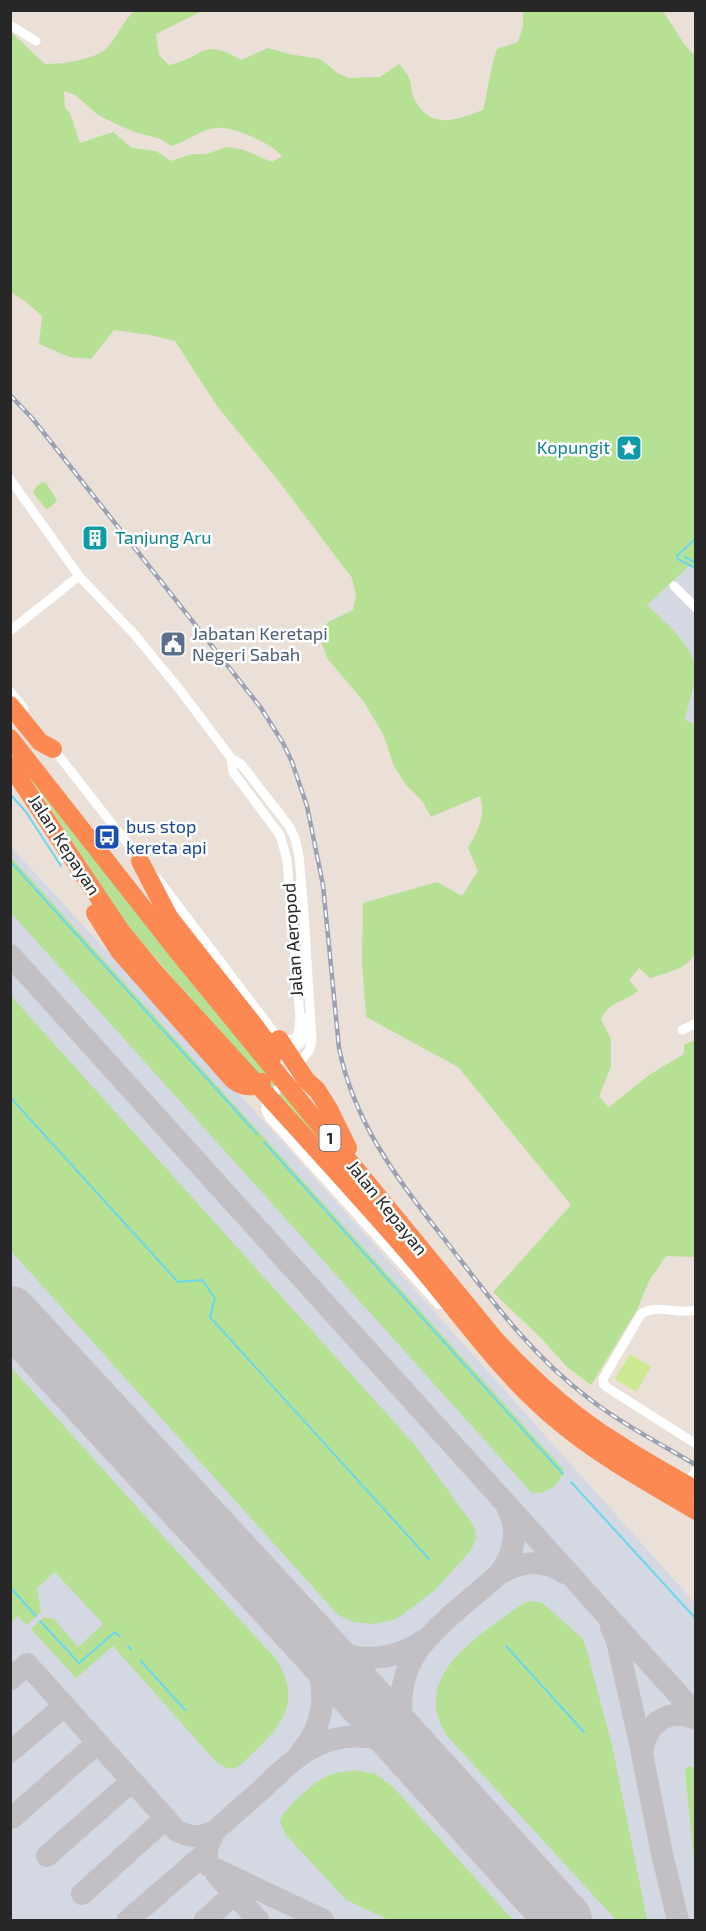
<svg xmlns="http://www.w3.org/2000/svg" width="706" height="1931" viewBox="0 0 706 1931" font-family="'Exo 2',sans-serif">
<rect width="100%" height="100%" fill="#eae0d8"/>
<path fill="#d4d8e2" d="M691,563L695,567V725L685,720L695,671L647,605Z
M10,846L251,1107L695,1603V1920H11Z"/>
<path fill="#b6e094" fill-rule="evenodd" d="M134,11H202L156,34L159,55L169,65C205,57 202,37 241,60L268,48L289,54L320,59L336,72L348,78L380,77L399,64C403,69 408,74 410,80C412,86 411,93 414,98C430,131 456,120 483,110C489,88 489,71 497,49L518,42L523,26V11H663L684,44L695,56V567L691,564L647,605C664,621 697,648 695,673C694,689 688,705 685,720L696,725L695,952C690,969 665,973 650,978L639,968L629,980L638,991C623,1003 610,1001 601,1019L611,1039V1066L599,1097L609,1107L649,1075L684,1054V1045L695,1040V1257L666,1256L649,1281L637,1310L591,1385L566,1366L542,1339L493,1292L571,1205L458,1067L366,1017L362,960L363,903L437,882L462,896L478,871L468,848C478,831 486,816 480,796L431,817L423,802L406,785L394,766L383,734L364,702L327,658L319,635L328,622L353,610L356,595L352,578L277,479L217,406L175,341L150,335L114,330L91,359L69,357L39,344L42,316L26,302L11,292V32L45,64C62,64 97,60 109,46C118,34 124,21 134,11ZM64,91L75,95L98,115L112,122L134,132L158,138L172,146C187,141 200,130 215,128C233,126 271,143 282,156L272,162L241,149L226,147L207,154H192L171,161L156,151L132,148L113,132L80,143L70,113L65,108Z
M42,482L46,483L57,500L52,506L46,509L33,493L36,487Z
M11,751L389,1215L235,1049L129,928L43,797Z
M10,856L563,1469C563,1484 544,1497 531,1492L11,913Z
M11,996L414,1444L474,1526L476,1538L471,1550L435,1590L402,1615L393,1620L373,1624L354,1622L338,1615L11,1251Z
M10,1366L163,1536L276,1659C298,1694 289,1718 261,1745C253,1753 246,1761 237,1767C229,1771 224,1767 217,1763L113,1646L76,1678L31,1629L44,1617L54,1619L78,1647L103,1624L55,1572L37,1588L41,1612L27,1625L18,1616L11,1623Z
M528,1601L540,1602L545,1605L583,1639L588,1655L612,1745L647,1920H616L448,1737C416,1690 453,1655 490,1627C503,1618 515,1608 528,1601Z
M689,1766L695,1768V1870L685,1771Z
M356,1770L376,1774L394,1788L513,1920H389L346,1900L286,1835L280,1822C282,1809 312,1785 323,1778C333,1772 345,1772 356,1770Z"/>
<path fill="#cce890" d="M630,1354L651,1367L636,1392L615,1379Z"/>
<g fill="none" stroke-linecap="round" stroke-linejoin="round">
<path stroke="#6bd7ec" stroke-width="2" d="M685,557L696,563
M693,567L678,559L677,556L696,538
M10,794L26,812L61,866
M10,861L257,1134
M10,1097L178,1282L202,1280L215,1298L210,1317L429,1559
M264,1142L563,1474
M571,1482L696,1619
M10,1587L36,1616
M40,1621L79,1663L115,1632L119,1636
M128,1646L131,1649
M506,1646L584,1732
M141,1661L185,1710"/>
<path stroke="#c2c0c4" stroke-width="22" d="M10,955L696,1714
M499,1574C522,1561 542,1559 565,1573
M611,1627L617,1641L642,1752
M307,1636C343,1662 385,1666 423,1641
M10,1680L27,1664L177,1831C192,1838 200,1838 215,1831C230,1817 245,1804 260,1791C292,1761 318,1732 366,1737C383,1739 399,1747 414,1754
M10,1752L64,1706
M300,1753C332,1717 325,1677 307,1636
M414,1754C408,1738 401,1721 401,1704C401,1688 406,1669 415,1655C431,1628 475,1596 499,1574C514,1555 520,1530 507,1507
M12,1818L97,1743
M215,1831C208,1843 204,1853 209,1866L323,1920
M47,1856L132,1781
M216,1874L258,1920
M82,1894L166,1818
M128,1920L201,1857
M205,1920L234,1894L249,1889
M678,1920L662,1854L642,1754C645,1725 667,1706 696,1719"/>
<path stroke="#c2c0c4" stroke-width="56" d="M10,1314L307,1636L564,1920"/>
<path stroke="#fff" stroke-width="9" d="M10,25L36,41
M10,479L79,576L135,635L180,690L231,758L233,772L280,835L287,860L300,1018L298,1035L292,1040L279,1039L157,878
M674,586L696,608
M10,631L79,576
M10,691L24,709
M52,747L141,861
M231,758L241,764L289,826L295,838L299,856L304,914L312,1040L309,1051L267,1102L266,1110L269,1117L438,1304L450,1305
M682,1030L696,1023
M284,1050C305,1049 306,1034 307,1017
M696,1310C678,1315 657,1303 641,1314L603,1379V1384L608,1388L696,1444
M687,1485L696,1470"/>
<path stroke="#fb8951" stroke-width="18" d="M10,705L40,742L53,749
M10,738L181,956L495,1339C531,1378 571,1415 617,1443C642,1460 669,1474 696,1490
M10,765L121,931L153,970C237,1063 323,1155 405,1249C456,1307 499,1373 559,1422C601,1457 649,1483 696,1511
M140,861L169,917L255,1026L266,1041L272,1058
M95,913L119,951L233,1080C242,1087 251,1089 262,1082
M279,1039L306,1080L317,1090L329,1109L348,1148"/>
<g stroke="#9ba1b1" stroke-width="4.5">
<path id="rail" d="M10,395L32,418L261,708L283,743L292,762L307,806L323,885L339,1048C356,1131 405,1188 455,1253C495,1305 534,1357 587,1397C620,1423 659,1443 696,1465"/>
</g>
<use href="#rail" stroke="#fff" stroke-width="2" stroke-dasharray="7" stroke-linecap="butt"/>
</g>
<defs>
<g id="sight-square" transform="scale(1.35)"><rect x="-9" y="-9" width="18" height="18" rx="4" fill="#0f9aa8" stroke="#fff"/><path d="M0-6L1.8-2.2L6-1.7L2.9 1.2L3.7 5.4L0 3.3L-3.7 5.4L-2.9 1.2L-6-1.7L-1.8-2.2Z" fill="#fff"/></g>
<g id="building-square" transform="scale(1.35)"><rect x="-9" y="-9" width="18" height="18" rx="4" fill="#0f9aa8" stroke="#fff"/><path d="M-4-6H4V6H1V3H-1V6H-4ZM-2.5-4.3h1.7v1.8h-1.7ZM.8-4.3h1.7v1.8H.8ZM-2.5-1h1.7V.8h-1.7ZM.8-1h1.7V.8H.8Z" fill="#fff"/></g>
<g id="civic-square" transform="scale(1.35)"><rect x="-9" y="-9" width="18" height="18" rx="4" fill="#5c6f8a" stroke="#fff"/><path d="M-.6-6.5H3V-4.5H.6V-3L4-1V1h2V6H-6V1h2V-1L-.6-3ZM-1.2 2.5V6h2.4V2.5Z" fill="#fff"/></g>
<g id="bus-square" transform="scale(1.35)"><rect x="-9" y="-9" width="18" height="18" rx="4" fill="#1a4fb4" stroke="#fff"/><path d="M-5-6H5V4H4V6H2V4H-2V6H-4V4H-5ZM-3.5-4V0h7V-4ZM-3.5 1.2v1.5H-2V1.2ZM2 1.2v1.5H3.5V1.2Z" fill="#fff"/></g>
</defs>
<g fill-rule="evenodd">
<use href="#sight-square" x="629" y="448"/>
<use href="#building-square" x="95" y="538"/>
<use href="#civic-square" x="173" y="644"/>
<use href="#bus-square" x="107" y="837"/>
</g>
<g text-anchor="middle" stroke-width="5" stroke-linejoin="round" paint-order="stroke">
<rect fill="#fff" stroke="#686868" stroke-width="1.5" x="319.5" y="1125" width="21" height="26" rx="4.5"/>
<g font-size="16" font-weight="bold" fill="#272727">
<text x="330" y="1144">1</text>
</g>
<g font-size="18" fill="#0d838f" stroke="#fff" text-anchor="end">
<text x="610" y="454">Kopungit</text>
<text x="115" y="544" text-anchor="start">Tanjung Aru</text>
</g>
<g font-size="18" fill="#4e5e75" stroke="#fff" text-anchor="start">
<text x="192" y="640">Jabatan Keretapi<tspan x="192" dy="21">Negeri Sabah</tspan></text>
</g>
<g font-size="18" fill="#164399" stroke="#fff" text-anchor="start">
<text x="126" y="833">bus stop<tspan x="126" dy="21">kereta api</tspan></text>
</g>
<g font-size="18" fill="#272727" stroke="#fff">
<text transform="translate(64 845) rotate(57)" y="6">Jalan Kepayan</text>
<text transform="translate(293 940) rotate(-94)" y="6">Jalan Aeropod</text>
<text transform="translate(387 1208) rotate(51)" y="6">Jalan Kepayan</text>
</g>
</g>
<rect width="706" height="1931" fill="none" stroke="#272727" stroke-width="24"/>
</svg>
